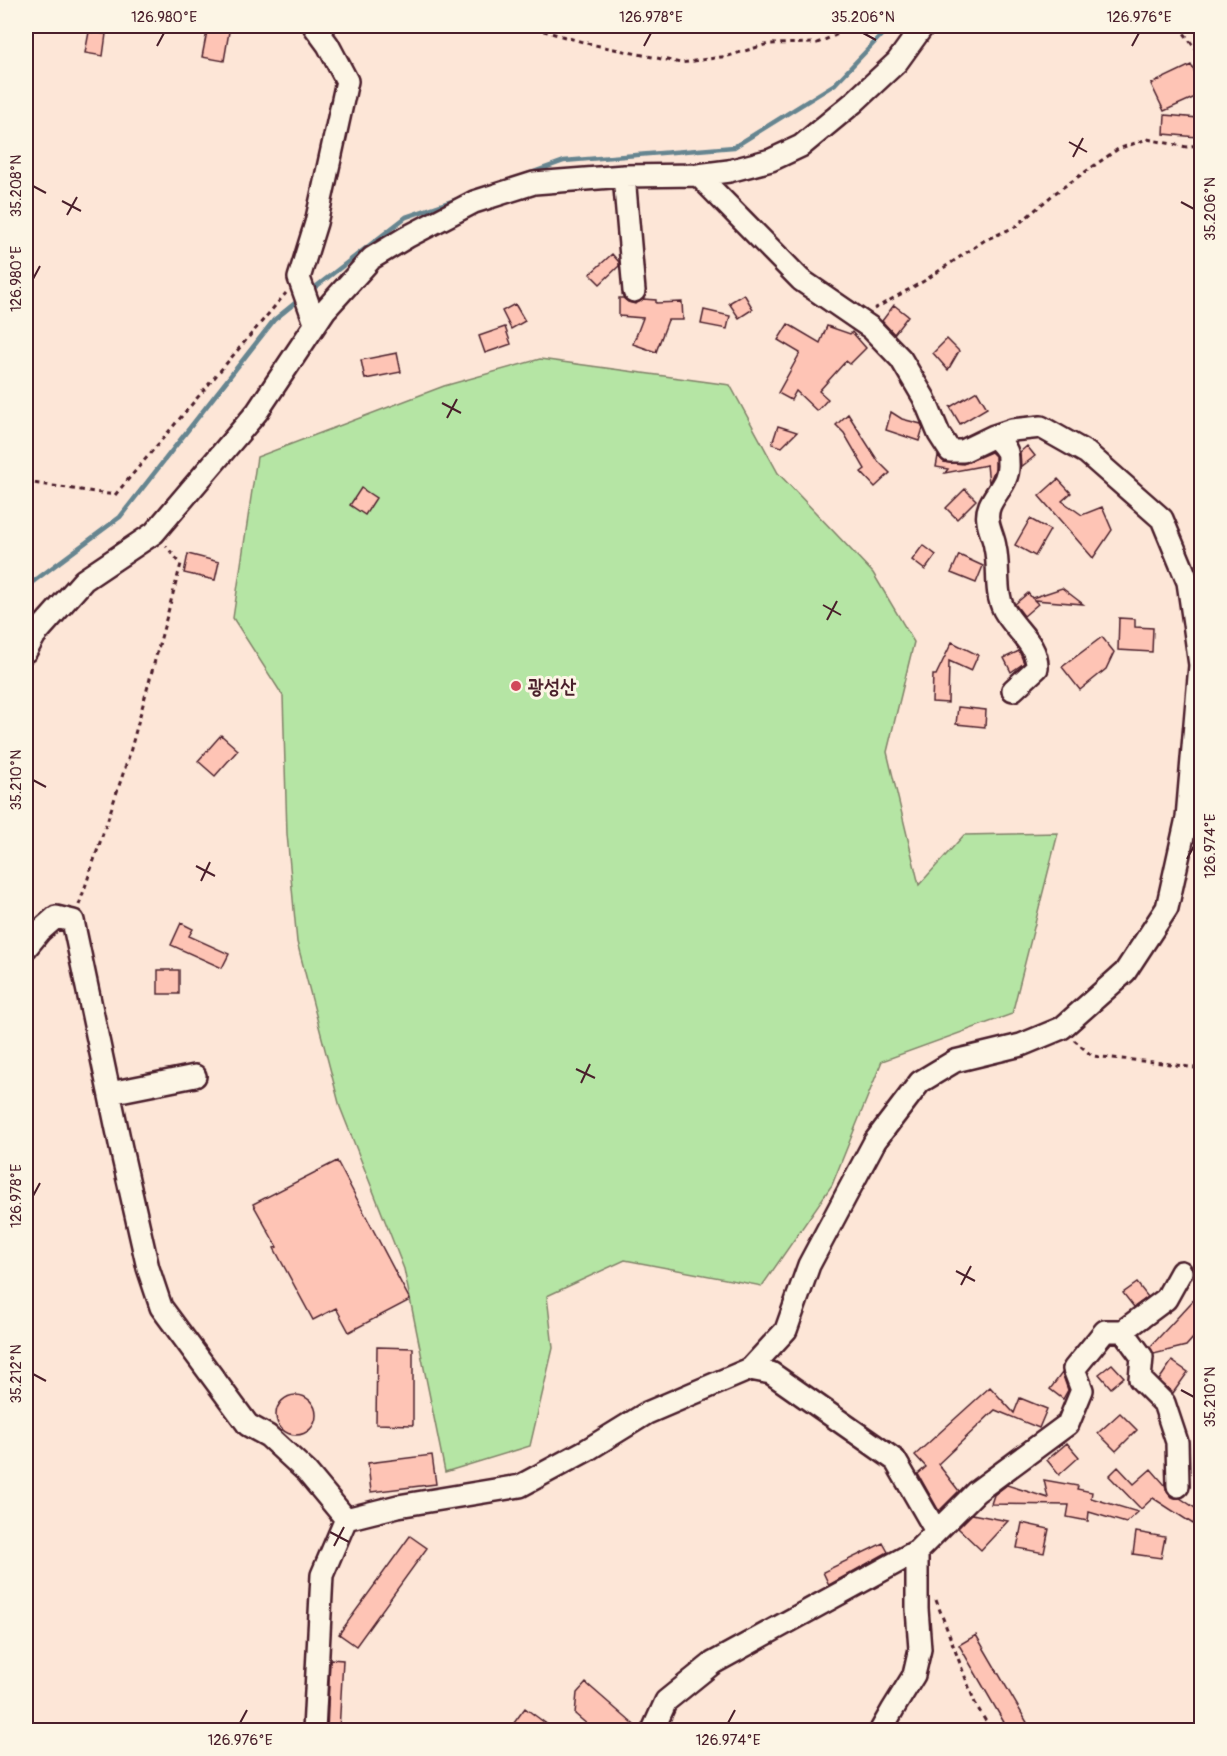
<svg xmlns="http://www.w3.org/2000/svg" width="1227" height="1756" viewBox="0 0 1227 1756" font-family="Pangolin,'Poor Story',sans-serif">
<rect width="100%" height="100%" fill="#fde6d7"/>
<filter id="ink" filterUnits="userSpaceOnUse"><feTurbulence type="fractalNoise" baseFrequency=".0167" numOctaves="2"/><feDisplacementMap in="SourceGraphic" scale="12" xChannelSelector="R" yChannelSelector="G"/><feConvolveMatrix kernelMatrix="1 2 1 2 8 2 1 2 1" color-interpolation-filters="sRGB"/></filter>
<g filter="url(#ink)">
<path fill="#b5e5a4" stroke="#808268" stroke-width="1.5" d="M540,359L730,385L778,473L873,573L914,642L887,752L919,885L964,835L1058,833L1012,1014L882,1061L832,1185L762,1286L625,1260L547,1296L553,1348L530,1446L445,1472L404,1269L340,1107L297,942L287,834L283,696L233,618L257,457L444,386Z"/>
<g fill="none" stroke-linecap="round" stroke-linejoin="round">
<path stroke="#668590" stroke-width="4.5" d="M525,175L564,161L734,147L835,84L890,26
M309,292L406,217L464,197
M26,587L120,517L274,320L300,299"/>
</g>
<path fill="#fec4b5" stroke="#4a1f2b" stroke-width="1.5" d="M208,26H230L224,61L202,57Z
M89,32L106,34L103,56L85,53Z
M1191,65L1202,86V94L1164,111L1151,84Z
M1165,115L1198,118L1197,137L1164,134Z
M612,254L619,262V266L600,284L590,274Z
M744,294L753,309L739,318L729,303Z
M619,298H623L628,302L635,304L643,299L656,300V303L682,302L683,320H668L656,352L633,344L643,318L619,316Z
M515,304L525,321L511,329L502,311Z
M894,305L908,316L894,334L882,321Z
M704,310L730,316L727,329L701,324Z
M788,324L820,343L827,326L850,334L852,332L866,348L850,364L846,361L819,391L828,399L817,411L796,391L791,400L778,393L800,353L778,340Z
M505,327L511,344L485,353L479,336Z
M947,339L959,351L948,370L933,353Z
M397,353L401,372L365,379L361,360Z
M977,391L987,408L960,424L950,407Z
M891,412L902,419L921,424L923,428L919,441L886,430Z
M848,414L878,461L890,473L875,487L861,472L865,469L844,433L836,425Z
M778,426L797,432L782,447L772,444Z
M1027,446L1035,456L1021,467L1020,452Z
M991,452L995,456V469L989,483L987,465L945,473L948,469L936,467L938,456L944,462L963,464Z
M1058,479L1071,493L1062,501L1082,515L1102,507L1112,530L1093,558L1039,496Z
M361,488L376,498L365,515L350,505Z
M965,489L976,500L957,519L946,508Z
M1030,519L1050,530L1035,556L1015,545Z
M923,545L936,555L925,570L912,560Z
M188,554L219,562L215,580L184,573Z
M959,555L983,566L976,583L951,573Z
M1062,588L1083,604L1034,600L1038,604L1024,616L1015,604L1028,593L1032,598Z
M1119,618L1135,619V627L1153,628L1152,652L1118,650Z
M1102,637L1114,652L1106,669L1080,690L1062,667Z
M952,642L978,655L971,671L949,661L948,703L932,702L933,675H936Z
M1019,651L1024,663L1011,672L1004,658Z
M958,707L986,710L985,727L956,724Z
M221,735L238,750L215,776L198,761Z
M181,923L193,929L189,936L229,954L222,968L171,945Z
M158,970H179V994H158Z
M337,1161L410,1300L349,1332L336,1308L313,1320L274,1248L277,1247L253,1204Z
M1137,1283L1148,1297L1134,1307L1123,1293Z
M1202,1291V1328L1186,1346L1154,1354L1150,1347Z
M377,1347L413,1348V1425L376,1424Z
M1172,1361L1188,1372L1173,1393L1159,1380Z
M1112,1364L1124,1377L1111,1388L1099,1374Z
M1062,1373L1068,1390L1063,1399L1050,1389Z
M990,1387L1014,1413L1020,1398L1047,1409L1039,1428L995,1410L938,1464L959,1491L939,1511L918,1474L926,1467L915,1455Z
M276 1415a20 20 0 1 1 40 0a20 20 0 1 1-40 0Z
M1120,1413L1137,1430L1116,1451L1098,1433Z
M1067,1443L1079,1457L1059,1475L1047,1460Z
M432,1455L436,1484L371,1492L368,1463Z
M1118,1467L1134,1484L1151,1469L1165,1485L1167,1492L1171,1497L1180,1498L1201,1512L1193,1524L1153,1498L1141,1509L1109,1476Z
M1044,1480L1078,1486L1077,1489L1092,1492L1091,1498L1138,1512L1126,1523L1089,1512L1088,1521L1067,1517L1069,1505L991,1504L994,1495L1007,1485L1048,1498Z
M972,1514L1008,1521L981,1550L958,1528Z
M1022,1523L1049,1529L1044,1553L1017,1548Z
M1136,1532L1165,1537L1161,1558L1133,1554Z
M410,1536L427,1548L356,1646L339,1634Z
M883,1543L888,1552L829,1585L823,1572Z
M976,1635L1032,1731H1009L959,1645Z
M330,1659L343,1660L339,1731H327Z
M586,1683L640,1730V1731H595L575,1714L577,1693Z
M525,1708L556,1731H508Z"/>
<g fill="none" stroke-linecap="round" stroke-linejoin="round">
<g stroke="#4a1f2b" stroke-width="26">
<path id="minor" d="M314,26L328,45L347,81L316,223L299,278L315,323
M624,176L634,291
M994,436C998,440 1003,445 1006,450C1008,453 1008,458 1008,463C1010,488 984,498 988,521C989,530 994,538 995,547C1000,568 994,591 1004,610C1015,630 1038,644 1037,668L1013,690
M26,651L35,635L84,580L154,533L257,412L325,310L372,258L407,237L474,202L534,183L624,176L698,175L729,171L771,160L801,146L853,103L897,62L923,26
M26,948L40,931L56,917L73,921L122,1153L148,1268L161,1307L248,1425L268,1436L307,1472L346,1519
M110,1093L195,1076
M1123,1331L1142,1357L1140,1379L1164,1403L1177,1442L1178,1486
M750,1369L771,1373L895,1460L936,1531
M346,1519L398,1506L520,1486L587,1450L647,1413L750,1369L786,1330L809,1265L875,1141L920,1082L955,1061L1021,1045L1062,1028L1125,972L1167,908L1187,818L1200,665L1188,582L1162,519L1087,453L1041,427L1012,430L994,436L963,451H950L939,434L924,398L901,359L871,328L801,280L698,175
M314,1730L322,1575L346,1519
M653,1730L666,1701L713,1663L917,1551L976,1492L1068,1424L1082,1390L1074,1369L1105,1331H1123L1166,1299L1181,1272
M881,1730L893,1709L914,1675L920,1649L917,1609V1551"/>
</g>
<path stroke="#4a1f2b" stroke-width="3" stroke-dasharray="4.5 4.5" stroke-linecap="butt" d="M526,26L590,44L681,63L728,56L768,44L817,43L857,26
M1179,26L1202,58
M874,309L924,281L985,240L1015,227L1055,193L1118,149L1147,139L1187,147L1202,144
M26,482L115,495L286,293
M79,905L129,756L181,564L166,546
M1074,1040L1092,1056L1163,1063L1202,1069
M936,1600L975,1703L991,1730"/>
<use href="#minor" stroke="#fcf5e5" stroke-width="21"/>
</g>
</g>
<path fill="none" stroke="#4a1f2b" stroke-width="2" d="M863,33L876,40M157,46L164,33M644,46L651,33M1132,46L1139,33M1069,142L1087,152M1073,157L1083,138M33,186L46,193M62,201L81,211M1181,202L1194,209M67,215L77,197M33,279L40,266M442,403L461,413M447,418L457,399M823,605L841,615M827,620L837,601M33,780L46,787M1187,859L1194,846M196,866L215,876M201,881L210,862M576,1069L595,1078M581,1083L590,1064M33,1196L40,1183M956,1271L975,1281M961,1285L971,1266M33,1374L46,1381M1181,1390L1194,1397M330,1532L349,1542M334,1546L344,1527M240,1723L247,1710M728,1723L735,1710"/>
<circle fill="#d1495b" stroke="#fcf5e5" stroke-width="2" cx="516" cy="686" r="6"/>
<g text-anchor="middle" stroke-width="6" stroke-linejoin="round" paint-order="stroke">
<g font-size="20" font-weight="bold" fill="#4a1f2b" stroke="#fcf5e5" text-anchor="start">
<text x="528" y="693">광성산</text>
</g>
</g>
<rect width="1227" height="1756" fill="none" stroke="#fcf5e5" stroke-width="66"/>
<rect x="33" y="33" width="1161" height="1690" fill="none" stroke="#4a1f2b" stroke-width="2"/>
<g font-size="15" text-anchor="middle" fill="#4a1f2b">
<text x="164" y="22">126.980°E</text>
<text x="651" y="22">126.978°E</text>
<text x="863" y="22">35.206°N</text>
<text x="1139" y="22">126.976°E</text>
<text transform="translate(16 186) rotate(-90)" y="5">35.208°N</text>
<text transform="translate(1210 209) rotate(-90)" y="5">35.206°N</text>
<text transform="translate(16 279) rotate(-90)" y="5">126.980°E</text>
<text transform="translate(16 780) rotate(-90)" y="5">35.210°N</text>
<text transform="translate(1210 846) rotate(-90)" y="5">126.974°E</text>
<text transform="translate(16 1196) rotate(-90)" y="5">126.978°E</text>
<text transform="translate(16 1374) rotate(-90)" y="5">35.212°N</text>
<text transform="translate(1210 1397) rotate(-90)" y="5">35.210°N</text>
<text x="240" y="1745">126.976°E</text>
<text x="728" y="1745">126.974°E</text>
</g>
</svg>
